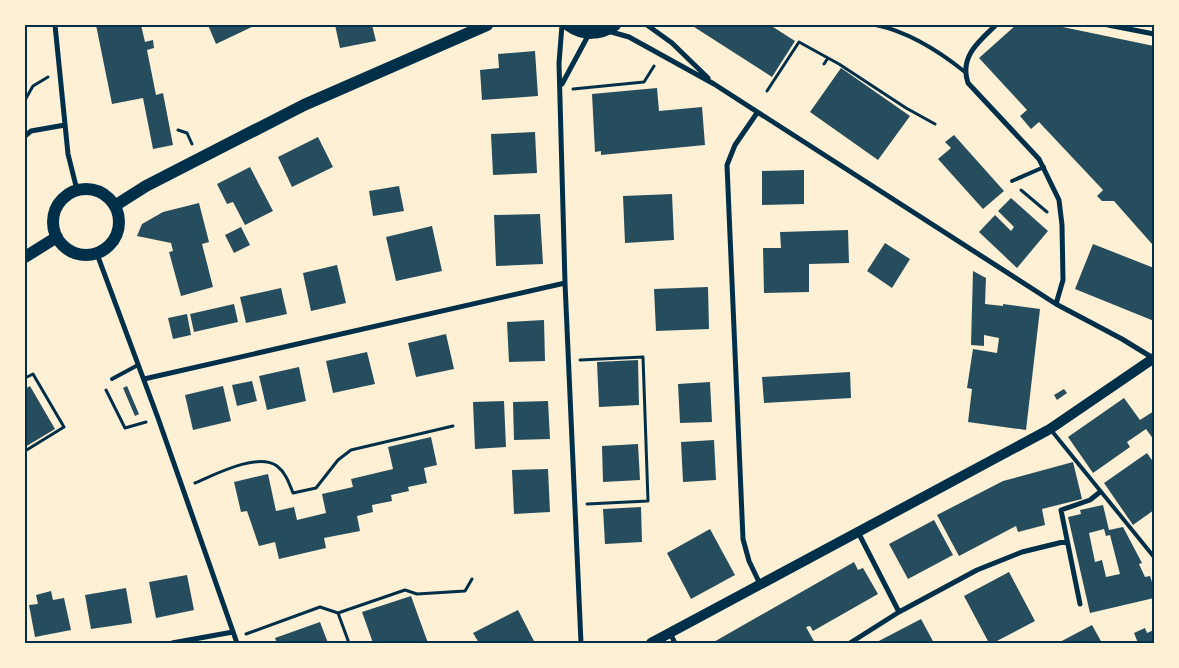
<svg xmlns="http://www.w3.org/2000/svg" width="1179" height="668" viewBox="0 0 1179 668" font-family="Signika,sans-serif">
<rect width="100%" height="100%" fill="#fdf0d5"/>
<path fill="#264d5e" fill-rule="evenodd" d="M96,25H141L145,42L153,40L154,48L147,50L156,95L163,93L173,145L153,149L143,98L112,104Z
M208,25H256L216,44Z
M335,25H372L376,41L340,48Z
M691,25H770L795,41L772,77Z
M1016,25H1053L1154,46V242L1152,244L1114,201H1102L1097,196L1103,190L1039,122L1031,129L1020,116L1027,110L979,58Z
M535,51L538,96L482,100L480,70L499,68L498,54Z
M841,68L910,116L878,160L810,112Z
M657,88L659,111L702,107L705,145L601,155V151L595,152L592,94Z
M535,132L537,173L493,175L491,134Z
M954,135L1004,191L983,209L938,159L951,148L945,142Z
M318,137L333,167L292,187L278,157Z
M250,167L273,211L245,225L233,202L227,204L217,184Z
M804,170V204L762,205V171Z
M399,186L404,211L373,216L369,191Z
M672,194L674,240L625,243L623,196Z
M1011,198L1048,231L1017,268L979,232L995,215L1011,231L1014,227L998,211Z
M199,203L209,242L202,244L213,287L181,296L169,252L173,251L171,243L137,236L142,224L163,212Z
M540,214L543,264L496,266L494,215Z
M432,226L442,271L396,281L386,237Z
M241,227L250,245L234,253L225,235Z
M848,230L849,263L809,264V292L764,293L763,248H781L780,232Z
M885,243L910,259L892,288L867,271Z
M1093,244L1154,268V321L1075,289Z
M337,265L346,303L311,311L303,273Z
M973,271L986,278L985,304L1003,306V304L1040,309L1026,430L968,422L972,389L967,388L973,349L997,353L999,338L984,335V346L971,345Z
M708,287L709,329L656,331L654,289Z
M281,288L287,314L246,323L240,297Z
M234,304L238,322L194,332L190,314Z
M187,314L191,335L173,339L168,318Z
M544,320L545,361L509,362L507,322Z
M446,334L454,369L416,377L408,343Z
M367,352L375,384L333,393L326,361Z
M638,360L639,405L599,407L597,362Z
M299,367L306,401L267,410L259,376Z
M850,372L851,398L764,403L762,377Z
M252,381L257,401L237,406L232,385Z
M710,382L712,422L680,423L678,384Z
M30,386L55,429L25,447V389Z
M127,386L139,414L135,416L123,388Z
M223,386L231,421L193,430L185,395Z
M1064,389L1067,393L1057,400L1054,395Z
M1124,398L1140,420L1154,411V440L1146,429L1127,442L1130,447L1093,473L1068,437Z
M504,401L506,447L475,449L473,402Z
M548,401L550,439L514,440L513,402Z
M431,437L437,465L424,468L427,483L408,487L409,491L391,495L392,501L372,505L373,512L357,516L360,531L324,538L326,548L279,559L275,542L259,546L247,511L241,512L234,482L268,474L276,511L294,507L297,520L326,513L322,494L353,487L351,479L393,469L388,447Z
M714,440L716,480L683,482L681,442Z
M638,444L640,480L603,482L602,446Z
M1147,453L1154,463V510L1133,525L1104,483Z
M1073,462L1082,499L1042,509L1045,525L1018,532L1016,526L959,556L937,515L1003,481Z
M548,469L550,512L514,514L512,470Z
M1103,505L1109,530L1123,527L1142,563L1139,564L1145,577L1150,576L1154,588V598L1090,613L1068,517L1081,514L1080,510ZM1104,529L1106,536L1110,535L1120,574L1106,577L1102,560L1095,562L1089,533Z
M641,507L642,542L605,544L603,509Z
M934,520L953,555L908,579L889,544Z
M710,529L735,575L691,599L667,553Z
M854,562L858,570L863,568L878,594L813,631L810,626L806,627L815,643H712Z
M1009,572L1035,621L993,643H989L964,596Z
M187,575L194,610L156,618L149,582Z
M126,588L132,623L91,629L85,595Z
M51,591L53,600L64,598L71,630L35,637L29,605L38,604L36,595Z
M411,596L428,643H373L362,612Z
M518,610L535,643H479L473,633Z
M921,619L934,643H875Z
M320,622L328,643H277L275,638Z
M1092,625L1102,643H1058Z
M1145,628L1147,633L1154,630V643H1138L1134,633Z"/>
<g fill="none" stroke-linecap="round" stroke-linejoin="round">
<path stroke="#003049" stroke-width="3" d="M824,64L828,58L839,64L906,108L935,124
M573,89L644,82L654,66
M767,91L799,42L828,58
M25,100L33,86L48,77
M178,130L187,133L192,144
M1021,190L1047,212
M580,360L643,357L648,501L587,504
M25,378L33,374L64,427L25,451
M106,390L125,428L146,422
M195,483C214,475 257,452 277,466C286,473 289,483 293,493L316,488L338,460L351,450L453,426
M338,613L405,590L417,594L465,591L472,579
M246,634L320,607L338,613L349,643"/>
<path stroke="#003049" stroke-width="4" d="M876,25C909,32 939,51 965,72
M1012,181L1044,167
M112,379L138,365
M1051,430L1154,557"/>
<path stroke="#003049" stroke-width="5" d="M55,25L68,154L77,190
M562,25L559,63L565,283L581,643
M647,25L672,43L708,78
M996,25C979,41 959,57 968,83L1039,159L1059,200L1062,225L1063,280L1056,304
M1108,25L1154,34
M608,31L629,37L714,84L1056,304L1122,339L1153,358
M562,84L589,34
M757,113L735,145L727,165L743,539L749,561L760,584
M25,136L31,131L65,125
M97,254L158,418L237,643
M144,379L565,283
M1080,604L1061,510L1090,500L1100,492
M899,612L977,570L1022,552L1067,541
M670,633L675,643
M172,643L233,632
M850,643L899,612L858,532"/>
<path stroke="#003049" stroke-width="10" d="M651,643L1050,429L1154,358"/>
<path stroke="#003049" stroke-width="12" d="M568,25C583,36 600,35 615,25
M53 222a33 33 0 1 1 66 0a33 33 0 1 1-66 0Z
M116,205L146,186L304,105L487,25
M25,257L57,237"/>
</g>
<rect width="1179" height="668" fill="none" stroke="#fdf0d5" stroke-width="52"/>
<rect x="26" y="26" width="1127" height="616" fill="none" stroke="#003049" stroke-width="2"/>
</svg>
